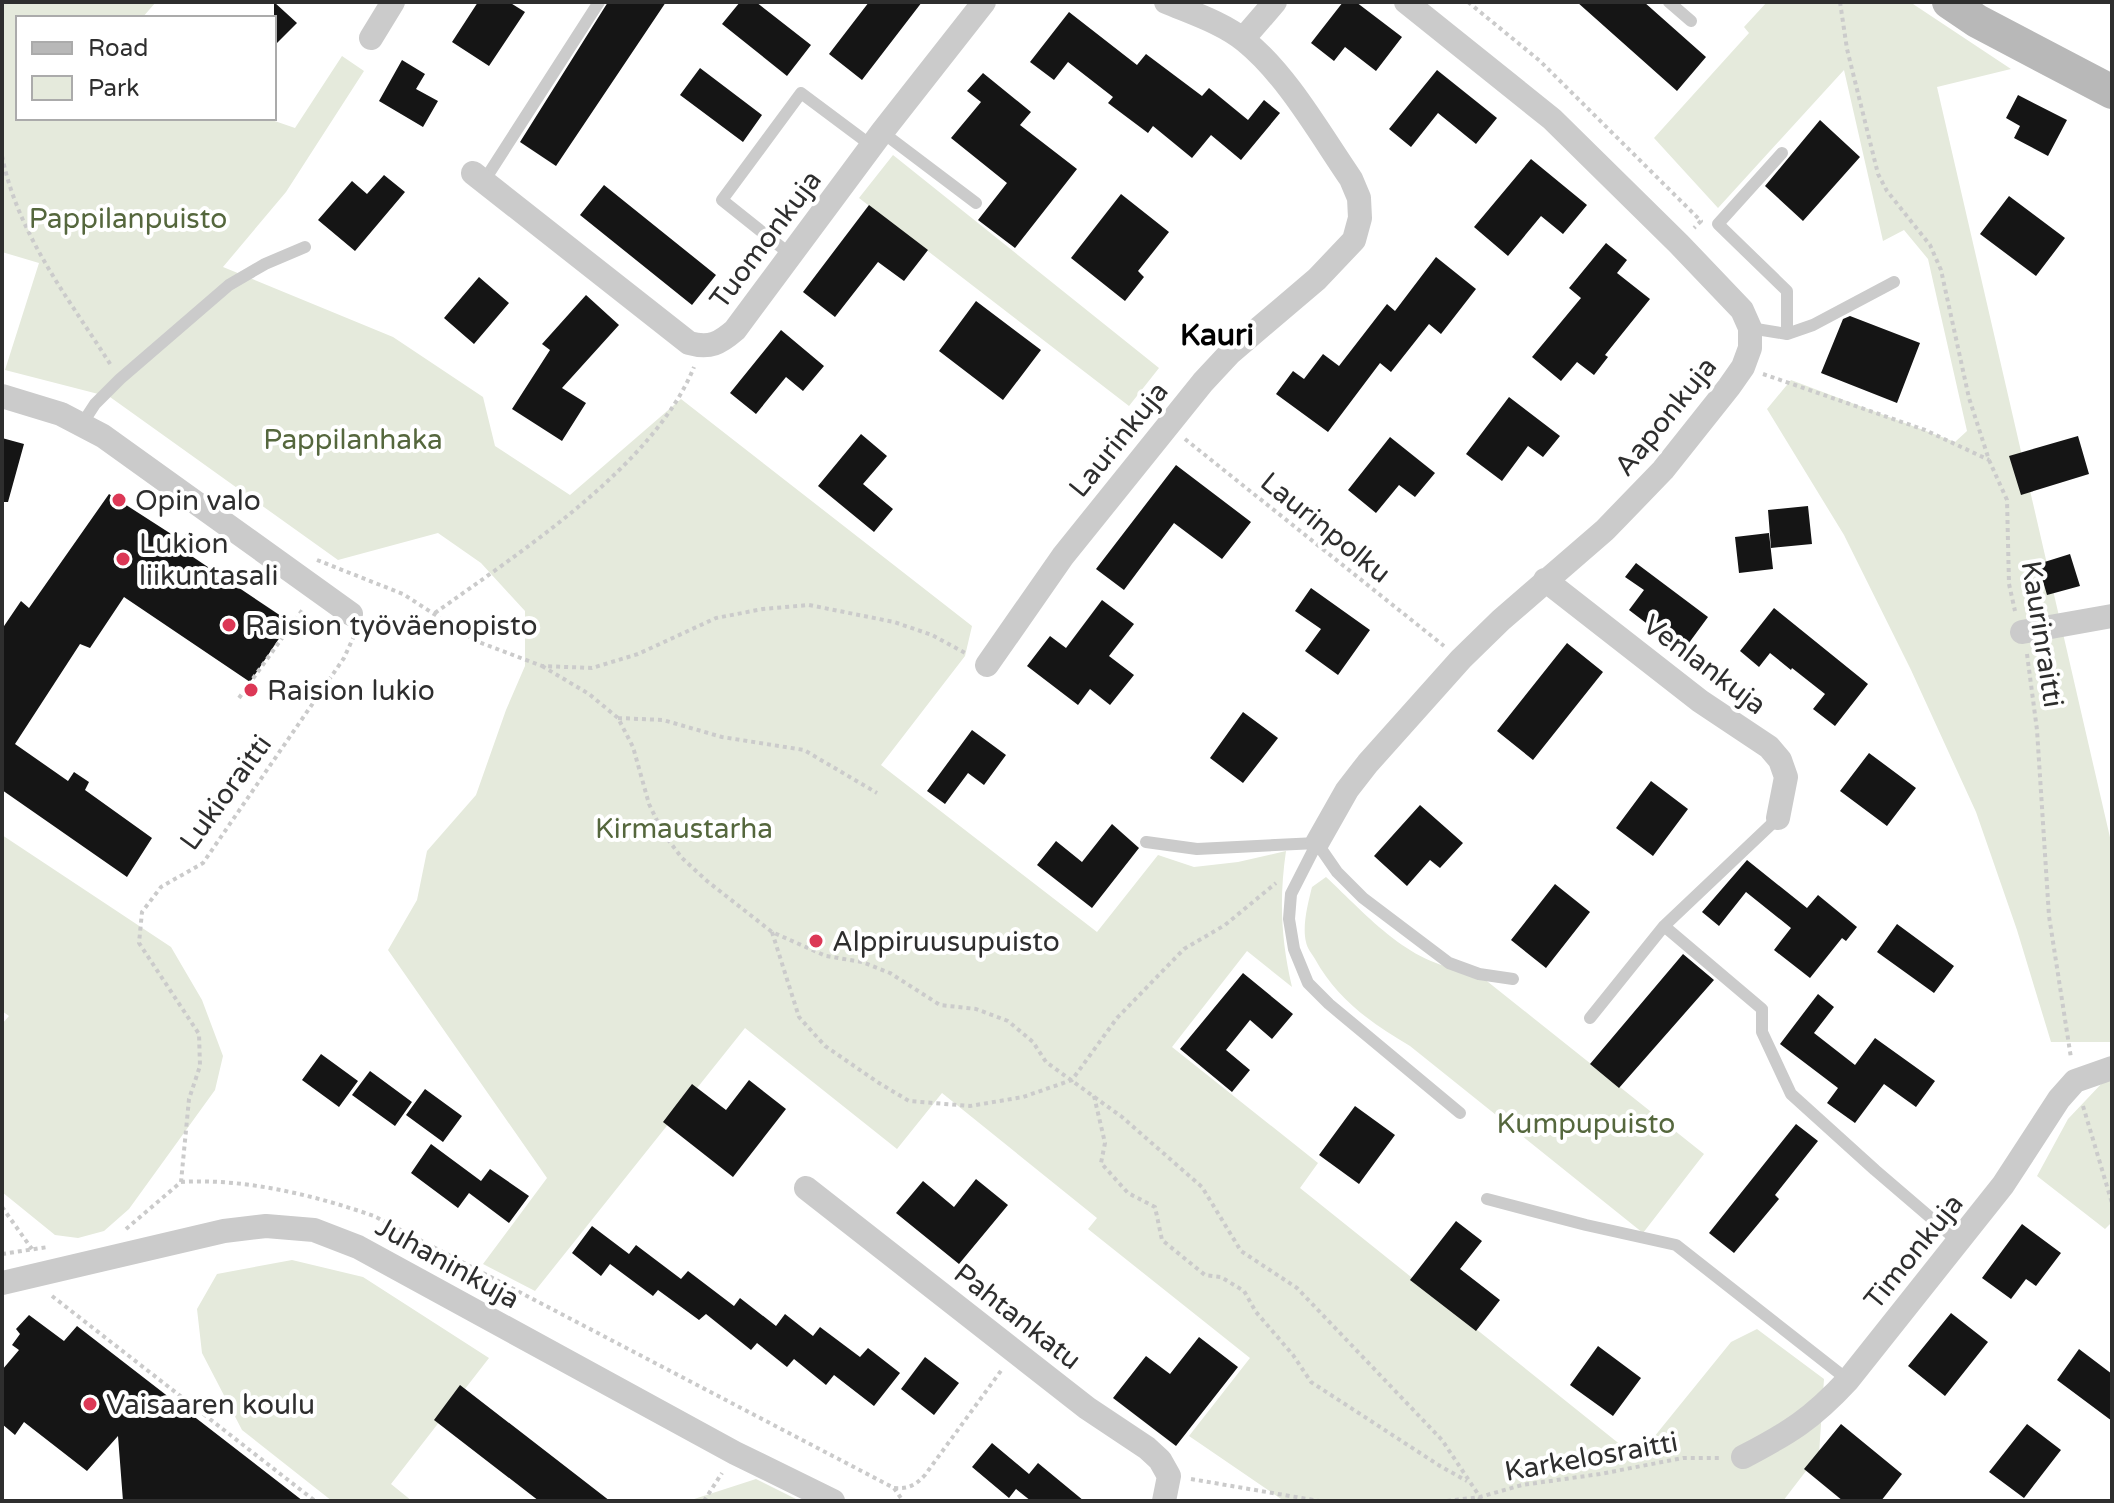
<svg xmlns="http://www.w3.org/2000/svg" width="2114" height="1503" viewBox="0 0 2114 1503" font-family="'Varela Round',sans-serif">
<rect width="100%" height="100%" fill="#fff"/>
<path fill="#e5eadc" d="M2,2H156L142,18H18V118H266L295,128L342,56L364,71L286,192L223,267L393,337L483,397L495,446L570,495L681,399L972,626L965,656L881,765L1097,932L1158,855L1194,867L1238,862L1286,851C1279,899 1281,940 1292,987L1247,951L1172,1047L1318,1163L1300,1188L1637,1458L1731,1342L1757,1329L1824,1379L1819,1454L1783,1501H1284L1189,1436L1250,1358L1088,1229L1097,1218L942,1093L897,1149L745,1028L535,1291L483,1264L547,1178L388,950L417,900L427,851L476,795L506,710L525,666V611L481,563L438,533L338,560L110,397L5,370L39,263L2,252Z
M1767,2H1910L2011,69L1937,87L2112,846V1042H2051L2017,930L1976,812L1911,670L1844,535L1767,409L1791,380L1955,442L1967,431L1928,259L1904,230L1883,241L1844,70L1718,208L1654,138L1749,33L1744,27Z
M893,155L1159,368L1129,406L859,198Z
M2,835L171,947L202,1000L223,1056L215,1090L129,1209L104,1231L78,1238L55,1235L2,1192V1024L9,1016L2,1011Z
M1326,877C1367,915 1413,970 1473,970L1704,1154L1643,1233L1410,1046C1371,1023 1337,999 1315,959C1312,954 1307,948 1306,942C1302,926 1308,903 1312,887Z
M2104,1081H2112V1222L2105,1229L2037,1176L2068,1119Z
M292,1260L363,1277L489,1358L391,1484L412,1501H332L242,1430L202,1353L197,1309L217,1274Z
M756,1479L800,1501H688Z"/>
<path fill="#151515" d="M274,2L297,23L274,46Z
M478,2H509L525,12L489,66L452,42Z
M608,2H666L556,166L520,142Z
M740,2H756L811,45L787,76L722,24Z
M869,2H922L862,80L829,54Z
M1343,2H1356L1402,37L1376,71L1345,47L1334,61L1311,43Z
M1577,2H1644L1706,57L1677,91Z
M1069,12L1137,65L1146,54L1202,96L1209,88L1248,120L1264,100L1280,113L1241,160L1211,135L1192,158L1153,126L1148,133L1108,103L1113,97L1068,62L1054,80L1030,62Z
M402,60L425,74L416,89L438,101L423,127L379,101Z
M700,68L762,115L743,142L680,95Z
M1437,70L1497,118L1476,144L1438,113L1411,147L1389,129Z
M983,73L1031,112L1020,125L1077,169L1015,248L978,220L1007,183L951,138L981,102L967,91Z
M2018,95L2067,120L2048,156L2014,138L2020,126L2006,118Z
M1820,120L1860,157L1803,221L1765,186Z
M1531,159L1587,205L1563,234L1541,216L1508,256L1474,227Z
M384,175L405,192L355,251L318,220L352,181L367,194Z
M604,185L716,275L692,305L580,215Z
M1121,194L1169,232L1138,271L1144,277L1125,301L1071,258Z
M2009,196L2065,238L2036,276L1980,234Z
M869,205L928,250L904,281L878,262L835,317L803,292Z
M1606,243L1627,260L1617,273L1650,299L1605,355L1608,357L1594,375L1577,362L1561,381L1532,357L1581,298L1569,288Z
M1436,257L1476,289L1441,334L1429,324L1391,372L1380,363L1328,432L1276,394L1293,371L1304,379L1323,354L1339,366L1387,304L1395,311Z
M479,277L509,303L474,344L444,318Z
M586,295L619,325L562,388L586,403L562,441L512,409L550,350L542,344Z
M976,301L1041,350L1003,400L939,351Z
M1850,316L1920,343L1897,403L1821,373L1843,319Z
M781,330L824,366L803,391L786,377L756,414L730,393Z
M1509,397L1560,436L1543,457L1528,446L1502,481L1466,454Z
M861,434L887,456L863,484L893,509L874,532L818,486Z
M2078,436L2089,474L2021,495L2009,456Z
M1390,437L1435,473L1415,497L1399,485L1376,513L1348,490Z
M2,438L24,444L8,502H2Z
M1176,465L1251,522L1222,559L1174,523L1124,590L1096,569Z
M109,494L179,539L189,532L200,545L190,555L290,622L250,682L124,597L90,648L80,644L15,744L68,781L74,772L89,782L85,790L152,838L127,877L2,790V629L21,601L29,608Z
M1808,506L1812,544L1771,548L1768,510Z
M1769,533L1773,569L1739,573L1735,537Z
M2070,554L2080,586L2047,595L2038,564Z
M1636,563L1708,617L1683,651L1629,610L1644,590L1625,577Z
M1311,588L1370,630L1338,675L1305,651L1321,629L1295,611Z
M1102,600L1134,624L1109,656L1134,675L1110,705L1090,689L1078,705L1027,666L1050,636L1066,648Z
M1774,608L1868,684L1835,726L1813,709L1825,694L1792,668L1791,670L1770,653L1759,667L1740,651Z
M1567,643L1603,672L1533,760L1497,731Z
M1243,712L1278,738L1243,783L1210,758Z
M972,730L1006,755L984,785L968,773L945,804L927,791Z
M1869,753L1916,788L1887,826L1840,791Z
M1651,781L1688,809L1653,856L1616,828Z
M1420,805L1463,843L1440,868L1430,860L1407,886L1374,856Z
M1112,824L1139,848L1092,908L1037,865L1056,841L1082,862Z
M1747,860L1807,908L1818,895L1857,927L1846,941L1842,938L1810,978L1774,950L1791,928L1746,892L1719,926L1702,912Z
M1555,884L1590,912L1546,968L1511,940Z
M1897,924L1954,966L1934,993L1877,952Z
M1683,954L1714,980L1619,1088L1590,1064Z
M1243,973L1293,1014L1272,1039L1250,1020L1226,1050L1250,1070L1232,1092L1180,1049Z
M1818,994L1834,1007L1814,1033L1855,1065L1875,1038L1935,1081L1916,1107L1884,1084L1855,1123L1827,1103L1838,1088L1780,1044Z
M321,1054L358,1081L339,1107L302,1080Z
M370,1071L412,1102L395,1126L352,1095Z
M749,1080L786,1109L733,1177L663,1122L692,1084L726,1110Z
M425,1089L462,1116L443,1142L406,1115Z
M1355,1106L1395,1135L1359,1184L1319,1155Z
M1796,1124L1818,1141L1775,1195L1779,1199L1734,1253L1709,1233Z
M431,1144L481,1181L490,1169L529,1196L509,1223L469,1193L458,1208L411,1173Z
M976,1179L1008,1205L959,1264L896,1213L923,1181L954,1207Z
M1456,1221L1482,1241L1460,1269L1500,1300L1476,1331L1410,1280Z
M2022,1224L2061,1253L2036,1286L2026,1279L2011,1299L1982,1278Z
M592,1226L629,1254L636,1245L681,1279L688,1271L734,1306L740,1298L776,1326L785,1314L813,1336L820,1327L860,1357L868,1348L900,1373L874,1406L834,1375L826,1385L794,1359L787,1367L757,1343L751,1350L706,1314L699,1320L658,1290L653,1296L610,1264L601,1276L572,1253Z
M1951,1313L1988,1342L1945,1396L1908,1366Z
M29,1315L64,1341L77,1326L303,1501H123L118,1436L87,1471L24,1422L15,1435L2,1424V1370L19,1350L12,1345L20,1334L16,1329Z
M1199,1337L1238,1367L1176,1446L1113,1398L1146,1356L1170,1374Z
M1598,1346L1641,1378L1613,1416L1570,1385Z
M2079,1349L2112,1374V1421L2057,1380Z
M925,1357L959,1383L934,1415L901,1389Z
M460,1385L610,1501H539L434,1420Z
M1841,1424L1902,1474L1881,1501H1843L1804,1469Z
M2027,1424L2061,1450L2024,1498L1989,1472Z
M992,1443L1029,1474L1038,1463L1084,1501H1031L1016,1489L1009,1498L972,1467Z"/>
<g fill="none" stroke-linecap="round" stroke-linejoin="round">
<path stroke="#cbcbcb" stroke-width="4" stroke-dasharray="4 4" stroke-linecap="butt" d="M1468,2L1540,61L1701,221L1694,228
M1840,2L1847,49L1878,174L1887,191L1930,245L1941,270L1969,398L1989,460L2007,500L2009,584L2015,611
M2,156C18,236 70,300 112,367
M1763,374L1925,430L1989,460
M1185,439L1444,646
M317,560L403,594L476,641L542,666L592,668L638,654L716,618L763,609L809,605L894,622L932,635L967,654
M435,613C520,552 654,466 694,367
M2027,654L2037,730L2049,916L2071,1058
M542,666L589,694L618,718L633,747L649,804L663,833L682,858L707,881L772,932L826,956L862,962L890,973L940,1005L976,1009L1008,1021L1033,1042L1046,1062L1122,1117L1202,1187L1241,1251L1297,1288L1442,1440L1480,1497L1479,1501
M239,698L303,609
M618,718L663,720L722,737L804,750L877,793
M772,932L799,1017L825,1046L879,1083L909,1101L970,1106L1023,1097L1072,1080L1117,1018L1184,949L1225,925L1276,883
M1094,1096L1105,1143L1101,1163L1128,1193L1155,1207L1162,1240L1205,1275L1221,1277L1244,1291L1256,1312L1293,1355L1311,1382L1440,1466L1467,1481
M2083,1106L2112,1203
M181,1182C244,1178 314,1195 374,1216L894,1488C908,1489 915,1486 925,1475L1003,1368
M2,1207L32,1249
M126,1229L181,1182L189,1099L200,1066L199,1034L139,943L142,912L161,887L203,863L344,658L354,636
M2,1254L48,1247
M52,1296L315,1501
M1191,1479L1319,1501
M894,1488L903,1501
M704,1501L722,1473
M1447,1501L1480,1497L1522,1485L1600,1474L1683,1458H1721"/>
<path stroke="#cbcbcb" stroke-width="12" d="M1669,2L1691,21
M882,132L976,203
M484,181L599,2
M791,255L722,200L801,93L872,146
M1750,328L1787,334V291L1718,224L1782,153
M1787,334L1813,325L1894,282
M82,424L95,404L120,379L229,285L265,264L305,247
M1146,842L1197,849L1317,843
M1317,843L1291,894L1289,919L1294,949L1308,983L1329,1004L1460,1113
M1317,843L1337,872L1363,898L1449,963L1479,974L1513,979
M1664,926L1762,1009V1032L1791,1094L1875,1170L1959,1242
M1590,1018L1664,926L1778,818
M1487,1199L1586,1225L1676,1245L1848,1380"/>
<path stroke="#cbcbcb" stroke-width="24" d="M371,38L393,2
M1243,39L1275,2
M473,173L689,343C710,349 720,343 735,330L882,132L984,2
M2,396L61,414L103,436L351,614
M1545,580L1700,701L1769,747L1780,760L1786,777L1778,818
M2022,632L2112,616
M987,665L1063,556L1203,382L1230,353L1317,279L1354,240L1360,218L1359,198L1351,179C1320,134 1287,75 1245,41C1223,23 1192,13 1166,2
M1317,843L1347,790L1368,763L1461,659L1501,620L1605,530L1663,470L1729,387L1743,367L1750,348V328L1742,310L1679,244L1552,119L1406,2
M806,1188L1087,1408L1147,1448L1160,1460L1169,1476L1164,1501
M2,1283L224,1231L266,1226L314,1230L358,1247L735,1453L833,1501
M1743,1457C1789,1433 1812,1419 1848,1380L2003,1185L2059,1099L2075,1081L2112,1068"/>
<path stroke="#b8b8b8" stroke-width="34" d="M1949,2L1977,21L2112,92"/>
</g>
<g fill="#dc3856" stroke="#fff" stroke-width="3">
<circle cx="119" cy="500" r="8"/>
<circle cx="123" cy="559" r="8"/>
<circle cx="229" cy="625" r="8"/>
<circle cx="251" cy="690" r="8"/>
<circle cx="816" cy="941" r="8"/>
<circle cx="90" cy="1404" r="8"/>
</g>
<g text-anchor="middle" stroke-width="8" stroke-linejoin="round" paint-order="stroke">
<g font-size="28" fill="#55673d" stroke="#fff">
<text x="128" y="228">Pappilanpuisto</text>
<text x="353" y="449">Pappilanhaka</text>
<text x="684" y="838">Kirmaustarha</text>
<text x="1586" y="1133">Kumpupuisto</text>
</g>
<g font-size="28" fill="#2e2e2e" stroke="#fff">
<text transform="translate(765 239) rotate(-53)" y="10">Tuomonkuja</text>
<text transform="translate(1665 416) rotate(-51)" y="10">Aaponkuja</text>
<text transform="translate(1118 439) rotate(-51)" y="10">Laurinkuja</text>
<text transform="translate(1326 527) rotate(39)" y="10">Laurinpolku</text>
<text transform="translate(2043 634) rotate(81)" y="10">Kaurinraitti</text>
<text transform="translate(1705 664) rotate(37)" y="10">Venlankuja</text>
<text transform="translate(225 792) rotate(-54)" y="10">Lukioraitti</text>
<text transform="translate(1913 1251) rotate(-51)" y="10">Timonkuja</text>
<text transform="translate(448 1262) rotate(29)" y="10">Juhaninkuja</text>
<text transform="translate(1018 1316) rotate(38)" y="10">Pahtankatu</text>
<text transform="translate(1591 1456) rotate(-10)" y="10">Karkelosraitti</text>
</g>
<g font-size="28" fill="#2e2e2e" stroke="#fff" text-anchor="start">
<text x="135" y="510">Opin valo</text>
<text x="139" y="553">Lukion<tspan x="139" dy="32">liikuntasali</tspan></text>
<text x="245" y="635">Raision työväenopisto</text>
<text x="267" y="700">Raision lukio</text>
<text x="832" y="951">Alppiruusupuisto</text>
<text x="106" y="1414">Vaisaaren koulu</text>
</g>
<g font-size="30" font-weight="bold" fill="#000" stroke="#fff">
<text x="1217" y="345">Kauri</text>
</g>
</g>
<rect width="2114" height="1503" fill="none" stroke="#2e2e2e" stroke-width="8"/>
<rect x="16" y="16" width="260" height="104" fill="#ffffff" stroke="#ababab" stroke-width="2"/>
<rect x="32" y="42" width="40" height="12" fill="#b8b8b8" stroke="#ababab" stroke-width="2"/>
<text x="88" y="56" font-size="24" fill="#2e2e2e">Road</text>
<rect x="32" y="76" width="40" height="24" fill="#e5eadc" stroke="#ababab" stroke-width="2"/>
<text x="88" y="96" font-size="24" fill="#2e2e2e">Park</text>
</svg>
